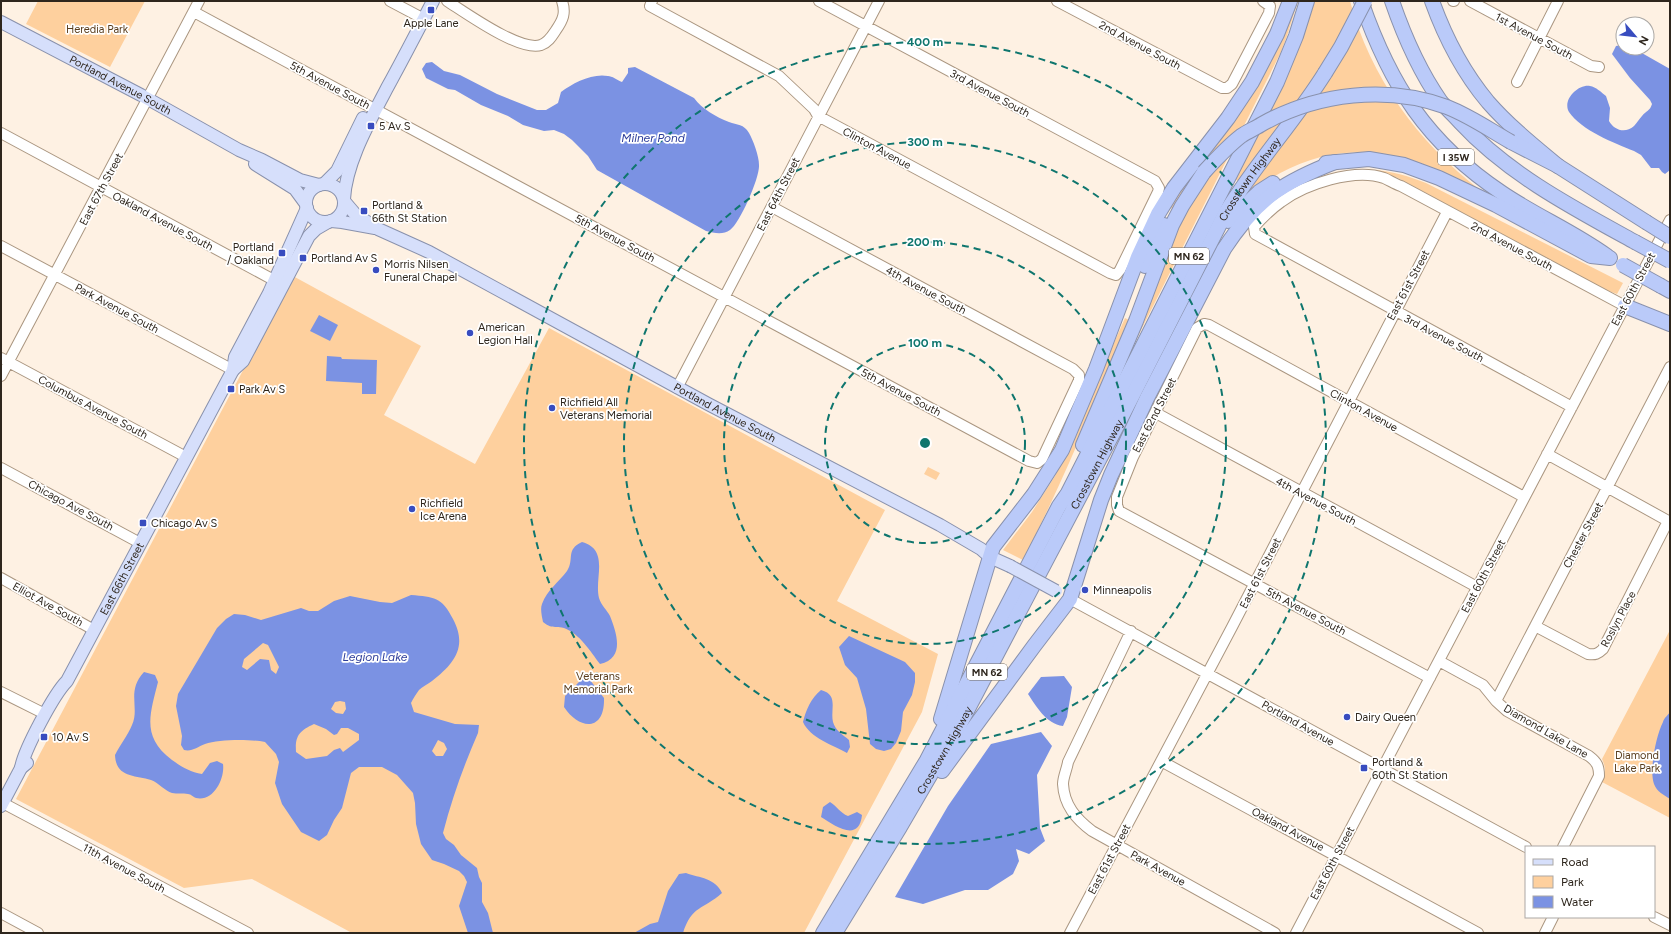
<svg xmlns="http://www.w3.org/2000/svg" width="1671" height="934" viewBox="0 0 1671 934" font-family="Figtree,sans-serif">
<rect width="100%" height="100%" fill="#fef1e3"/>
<path fill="#fed09e" d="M38,1H145L110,67L26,24Z
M1293,1H1298L1287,36L1281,52L1133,346L1130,344C1147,301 1161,256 1183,216L1168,206L1149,245L1135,281L1133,280C1144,250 1156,221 1173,195C1190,168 1212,145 1230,119C1257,83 1279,43 1293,1Z
M1311,1H1350C1370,77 1418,142 1480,190C1454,181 1428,173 1402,164C1391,161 1378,154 1367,153C1323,149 1283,168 1249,193L1247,192L1318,97L1330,78L1304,93L1238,181L1234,179Z
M1373,170C1392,171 1408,176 1426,183L1623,283L1617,294L1606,290L1398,178Z
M293,276L421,346L384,415L475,464L549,328L885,510L837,601L938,654L922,712L804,933H352L252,879L184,888L16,799Z
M1125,318L1129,320C1096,401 1063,482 1023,560L1003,550L1032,512L1055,476Z
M928,467L940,473L936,480L924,474Z
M1670,630V818L1602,782C1606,773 1606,768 1602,759Z"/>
<path fill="#7b92e3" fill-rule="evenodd" d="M1621,45H1623V48H1633L1670,69V170L1665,174L1662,172L1659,168H1651L1641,155L1634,151C1614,143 1581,130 1569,112C1562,100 1578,84 1590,86C1596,87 1601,92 1606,96L1610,108L1609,121C1614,130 1625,134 1634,126C1637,123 1639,119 1642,116C1646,111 1650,111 1652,104L1650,100L1630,78L1612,54L1616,46Z
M432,62L444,71L460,75L497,94L537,110H546L558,103L561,92C573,83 592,73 608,76C612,76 617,80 622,82L628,73V68L635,67L694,98C702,109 716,117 729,122C737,125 744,124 749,133C753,140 759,156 759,165C760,177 740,223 730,230C723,235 714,233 706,231L597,170L588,156L572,140L564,134L554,130L544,131L523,125L508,116L481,105L455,90L448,89L426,78L422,69L426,63Z
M319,315L338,325L330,341L310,331Z
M327,356L341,357L342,359L377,360L376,394H362V383L326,381Z
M582,542C610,550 594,578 599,598C601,605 607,610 610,616C617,634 625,658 600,664C590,651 580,634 564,628C555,625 553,630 543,622C542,617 540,609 542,604C547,590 559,582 567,571C575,559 565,550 582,542Z
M411,595C434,597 442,597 453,619C468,647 454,664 432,681C428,684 422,687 419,690C416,694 413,699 411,703L414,712L455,724L479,725L478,733C464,765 452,798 443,833L446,839L454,845L461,855L477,868L479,877L482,883V902L488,913L493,933H468L459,906L467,882L464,876L459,871L444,864L432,860L421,844L416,824L415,803L413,793L397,775L382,767H359L351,773L342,808L334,820L327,835L319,841L301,832L282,804L275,783L279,762L276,754L265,742C250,739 219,739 205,744C197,747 192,752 184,750L181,745L182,736L176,706L178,694L217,628L226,619L234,614L245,615L261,620L301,608L309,611H318L334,601L350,596L380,602L392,603ZM263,643L268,645L279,667L276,674L271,670L269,660L260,659L247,670L242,667L244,659ZM340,701L345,702L346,709L343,714L336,713L331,709L335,702ZM314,724L326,729L334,735L337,734L341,728H348L359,734V740L343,752L340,748L334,750L327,756L306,759L296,752C295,736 299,731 314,724ZM438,740L444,743L447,749L443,756H436L432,751Z
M849,636L905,662L915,673V682L912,695L903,712L901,731L896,743L891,749L884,751L876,749L870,744L866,709L857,678L845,665L839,647Z
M144,672L155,675L158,682C150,714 141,737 172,760C182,767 190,772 202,774L210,763L217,761L223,764C225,778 214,802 196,798C193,797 191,794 188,794C183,793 177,794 172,793C165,791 159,783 151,780C135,775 116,778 115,755C120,745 128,735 132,725C140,708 126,691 144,672Z
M1064,676L1072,687L1067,717L1063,726C1046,724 1036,706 1028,694L1041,677Z
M582,679L590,680L604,698C605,732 579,730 564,707L565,696Z
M821,690C839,695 830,709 833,722C835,730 843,735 849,740L850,747L847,753C833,745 810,738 803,722C806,710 811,698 821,690Z
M1670,712V799C1664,795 1657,792 1654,784C1649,770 1656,736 1663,722C1664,718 1668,715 1670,712Z
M1041,732L1052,746L1037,775L1040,828L1045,841L1029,854L1016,849L1019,861L1013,874L988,890H965L923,904L895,897L948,806L991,744Z
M830,802C837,806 840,813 848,816L857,812L862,815C859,843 835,826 821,817L823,807Z
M686,873C700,878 715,878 722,893C703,910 692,905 683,933H634L650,924L658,922L668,891L679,874Z"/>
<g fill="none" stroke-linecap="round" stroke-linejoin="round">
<g stroke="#aa9680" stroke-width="12">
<path id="minor" d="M390,1L424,19
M447,1C466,13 520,52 541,45C549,42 552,36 556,30C563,20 566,13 562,1
M652,1L650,6L779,76L814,109L818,116L1110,273L1116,275L1120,270L1158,192L1159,188L1155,181L819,1
M1057,1L1222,88H1227L1232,84L1269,13L1270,6L1263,1
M1453,1H1454
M1470,1L1591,66L1599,67
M194,12L1029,461L1037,463L1042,459L1079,380V375L1073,369L772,207
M1517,82L1558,1
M1,133L281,284
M1,246L233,370
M1,358L186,457
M1,376L199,1
M677,388L879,1
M1572,407L1255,234L1254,227C1262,218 1271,209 1281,202C1305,184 1354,168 1384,178C1389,180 1395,184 1401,186L1625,306
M1156,413L1477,587
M1547,454L1670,522
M1,468L140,543
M1,578L94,630
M1070,599L1526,847
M1535,626L1588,654C1595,655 1598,654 1603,649L1668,521
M1131,631L1068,762C1067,769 1063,777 1063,784C1064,805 1076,819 1092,831L1275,933
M1439,661L1483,685L1496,701L1507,711L1589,756C1597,762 1599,766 1599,776L1563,847
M1430,678L1119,511L1117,505V497L1133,457L1197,328L1204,324L1209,325L1524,497
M1,692L45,714
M1496,701L1670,367
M1161,761L1478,933
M1,802L248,933
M1,913L38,933
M1654,917L1670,925
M1070,933L1232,627L1447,212
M1296,933L1670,220
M1545,933L1553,917"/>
</g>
<g stroke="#8991ac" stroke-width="14">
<g id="major">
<path id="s1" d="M1,22L141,95L239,150L262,160L300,180L319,185"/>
<path d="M255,164L295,189L306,204"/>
<circle cx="325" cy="203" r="19"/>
<path d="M324,184L337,171L363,118"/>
<path d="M344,199C346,162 370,121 387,88C403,59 418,30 433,1"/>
<path id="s2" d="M344,201L355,214L378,229L429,252L708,404L940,525L981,549L990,557L1010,566"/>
<path d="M331,221L342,222L375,228"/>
<path d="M233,370L243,361L309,236L316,229L328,222"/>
<path id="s3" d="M21,768C24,750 54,694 67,681L233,370L235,357L269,293L307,208"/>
<path d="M1,806L21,768L27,763"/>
</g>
</g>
<g stroke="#8991ac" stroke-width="16">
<g id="highway">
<path d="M1361,1C1390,85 1427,143 1502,193C1536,216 1574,232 1607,256"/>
<path d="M1392,1C1404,36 1420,72 1441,102C1447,109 1454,115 1460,122C1508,174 1573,208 1635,242"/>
<path d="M1432,1C1445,37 1463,72 1488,102C1509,126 1534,146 1558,166"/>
<path d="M1511,142L1558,166L1646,222"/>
<path d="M1326,163L1369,159L1404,165L1439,178L1496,205L1591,256L1610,258"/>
<path d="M1228,221L1259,192L1273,183"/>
<path d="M1145,266L1164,225"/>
<path d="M1661,286L1670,291"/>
<path d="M1625,306L1670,324"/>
<path d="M1083,445L1136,321L1172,225L1182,206L1204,172"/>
<path d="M941,719L993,547L1034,494L1062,450L1096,369L1138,257L1158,214L1174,188L1228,118L1252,82L1277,34L1290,1"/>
<path d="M942,771L1034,646L1070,599L1101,500L1111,475L1147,398L1224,249C1256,200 1281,183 1335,162"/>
<path d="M823,933L927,760L1059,506L1068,493L1277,82L1296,36L1307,1"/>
<path id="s4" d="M835,933L900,827L960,724L1119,422L1226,212C1256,163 1295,121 1325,73"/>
</g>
</g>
<use href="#minor" stroke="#fff" stroke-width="10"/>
<use href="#major" stroke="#d6dffb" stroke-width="12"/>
<use href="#highway" stroke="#bacaf9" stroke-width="14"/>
<g stroke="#8991ac" stroke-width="14" stroke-linecap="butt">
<path id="major-bridge" d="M1010,566L1056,591"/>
</g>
<g stroke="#8991ac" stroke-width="16" stroke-linecap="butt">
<path id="highway-bridge" d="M1325,73L1341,47L1365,1
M1204,172C1216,159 1228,146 1241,136C1248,131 1256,128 1262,124C1318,93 1387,85 1447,107C1470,116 1490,130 1511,142
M1646,222L1670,237
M1635,242L1670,261
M1623,265L1661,286"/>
</g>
<use href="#major-bridge" stroke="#d6dffb" stroke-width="12"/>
<use href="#highway-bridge" stroke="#bacaf9" stroke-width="14"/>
</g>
<g fill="none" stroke="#0f766e" stroke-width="2" stroke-dasharray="7 5">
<circle cx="925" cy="443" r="100"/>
<circle cx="925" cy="443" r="201"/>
<circle cx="925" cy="443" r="301"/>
<circle cx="925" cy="443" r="401"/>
</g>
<g fill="#384cbf" stroke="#fff" stroke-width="1.5">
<rect x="427" y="6" width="8" height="8" rx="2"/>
<rect x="367" y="122" width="8" height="8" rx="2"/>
<rect x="360" y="207" width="8" height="8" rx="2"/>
<rect x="278" y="249" width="8" height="8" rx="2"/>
<rect x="299" y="254" width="8" height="8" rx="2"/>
<circle cx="376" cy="270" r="4"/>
<circle cx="470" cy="333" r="4"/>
<rect x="227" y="385" width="8" height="8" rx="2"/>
<circle cx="552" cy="408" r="4"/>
<circle cx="412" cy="509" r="4"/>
<rect x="139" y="519" width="8" height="8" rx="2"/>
<circle cx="1085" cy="590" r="4"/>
<circle cx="1347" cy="717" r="4"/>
<rect x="40" y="733" width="8" height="8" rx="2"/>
<rect x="1360" y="764" width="8" height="8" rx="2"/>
</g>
<g text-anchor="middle" stroke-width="3.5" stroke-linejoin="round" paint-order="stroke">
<g fill="#fff" stroke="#6d6761" stroke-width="1">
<rect x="1438" y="149" width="36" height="16" rx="3"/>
<rect x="1169" y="248" width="40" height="16" rx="3"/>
<rect x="967" y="664" width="40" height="16" rx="3"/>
</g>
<g font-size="10" font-weight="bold" fill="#2e261d">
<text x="1456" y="161">I 35W</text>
<text x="1189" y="260">MN 62</text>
<text x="987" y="676">MN 62</text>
</g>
<g font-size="11" fill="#2e261d" stroke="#fff" text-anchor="start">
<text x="431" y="27" text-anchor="middle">Apple Lane</text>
<text x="379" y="130">5 Av S</text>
<text x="372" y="209">Portland &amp;<tspan x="372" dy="13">66th St Station</tspan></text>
<text x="274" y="251" text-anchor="end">Portland<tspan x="274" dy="13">/ Oakland</tspan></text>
<text x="311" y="262">Portland Av S</text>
<text x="384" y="268">Morris Nilsen<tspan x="384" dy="13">Funeral Chapel</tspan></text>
<text x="478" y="331">American<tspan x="478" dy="13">Legion Hall</tspan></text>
<text x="239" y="393">Park Av S</text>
<text x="560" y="406">Richfield All<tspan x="560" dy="13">Veterans Memorial</tspan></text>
<text x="420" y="507">Richfield<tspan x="420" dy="13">Ice Arena</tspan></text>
<text x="151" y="527">Chicago Av S</text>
<text x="1093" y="594">Minneapolis</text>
<text x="1355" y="721">Dairy Queen</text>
<text x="52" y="741">10 Av S</text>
<text x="1372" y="766">Portland &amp;<tspan x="1372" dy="13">60th St Station</tspan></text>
</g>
<g font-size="11" fill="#593d1d" stroke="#fff">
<text x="97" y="33">Heredia Park</text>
<text x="598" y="680">Veterans<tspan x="598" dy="13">Memorial Park</tspan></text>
<text x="1637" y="759">Diamond<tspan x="1637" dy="13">Lake Park</tspan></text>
</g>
<g font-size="11" fill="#2e261d" stroke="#fff">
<text transform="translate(1534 36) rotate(28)" y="4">1st Avenue South</text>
<text transform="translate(1140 45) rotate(28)" y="4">2nd Avenue South</text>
<text transform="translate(330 85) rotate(28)" y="4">5th Avenue South</text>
<text dy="4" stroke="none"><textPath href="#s1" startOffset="135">Portland Avenue South</textPath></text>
<text transform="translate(990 93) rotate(28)" y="4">3rd Avenue South</text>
<text transform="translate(877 148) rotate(28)" y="4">Clinton Avenue</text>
<text dy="4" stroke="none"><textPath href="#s4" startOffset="861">Crosstown Highway</textPath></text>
<text transform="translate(101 189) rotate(-62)" y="4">East 67th Street</text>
<text transform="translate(778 194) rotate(-63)" y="4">East 64th Street</text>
<text transform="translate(163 221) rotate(28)" y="4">Oakland Avenue South</text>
<text transform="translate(615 238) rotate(28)" y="4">5th Avenue South</text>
<text transform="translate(1512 246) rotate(28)" y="4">2nd Avenue South</text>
<text transform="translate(1408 285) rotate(-62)" y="4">East 61st Street</text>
<text transform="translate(1633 289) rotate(-62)" y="4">East 60th Street</text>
<text transform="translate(926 290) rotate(28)" y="4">4th Avenue South</text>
<text transform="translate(117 308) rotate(28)" y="4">Park Avenue South</text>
<text transform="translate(1444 338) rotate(28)" y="4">3rd Avenue South</text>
<text transform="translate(901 392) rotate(28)" y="4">5th Avenue South</text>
<text transform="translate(93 407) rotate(28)" y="4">Columbus Avenue South</text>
<text transform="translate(1364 410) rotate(29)" y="4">Clinton Avenue</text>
<text dy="4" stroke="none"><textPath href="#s2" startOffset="437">Portland Avenue South</textPath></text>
<text transform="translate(1154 415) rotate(-63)" y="4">East 62nd Street</text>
<text dy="4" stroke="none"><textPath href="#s4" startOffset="537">Crosstown Highway</textPath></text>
<text transform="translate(1316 501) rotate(28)" y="4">4th Avenue South</text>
<text transform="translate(71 505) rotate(28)" y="4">Chicago Ave South</text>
<text transform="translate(1583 535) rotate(-62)" y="4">Chester Street</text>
<text transform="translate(1260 573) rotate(-63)" y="4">East 61st Street</text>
<text transform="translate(1483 576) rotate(-62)" y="4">East 60th Street</text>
<text dy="4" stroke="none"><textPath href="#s3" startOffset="215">East 66th Street</textPath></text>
<text transform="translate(48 604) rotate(29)" y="4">Elliot Ave South</text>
<text transform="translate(1306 611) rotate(28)" y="4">5th Avenue South</text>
<text transform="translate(1618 619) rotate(-62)" y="4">Roslyn Place</text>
<text transform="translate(1298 723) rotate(29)" y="4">Portland Avenue</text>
<text transform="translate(1546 731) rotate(30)" y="4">Diamond Lake Lane</text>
<text dy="4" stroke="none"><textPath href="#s4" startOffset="213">Crosstown Highway</textPath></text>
<text transform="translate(1288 829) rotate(28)" y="4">Oakland Avenue</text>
<text transform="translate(1109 859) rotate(-62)" y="4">East 61st Street</text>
<text transform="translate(1332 863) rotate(-62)" y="4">East 60th Street</text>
<text transform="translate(124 868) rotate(28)" y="4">11th Avenue South</text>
<text transform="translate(1158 868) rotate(29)" y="4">Park Avenue</text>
</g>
<g font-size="12" font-style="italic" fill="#2c3c99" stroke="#fff">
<text x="653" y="142">Milner Pond</text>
<text x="375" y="661">Legion Lake</text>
</g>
</g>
<circle cx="925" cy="443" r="6" fill="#0f766e" stroke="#fff" stroke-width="2"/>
<g font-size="12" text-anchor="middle" font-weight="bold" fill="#0f766e" stroke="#fff" stroke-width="3.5" stroke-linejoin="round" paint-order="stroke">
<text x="925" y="46">400 m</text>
<text x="925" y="146">300 m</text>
<text x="925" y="246">200 m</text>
<text x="925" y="347">100 m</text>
</g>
<rect width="1671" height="934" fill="none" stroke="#2e261d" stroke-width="4"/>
<rect x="1525" y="846" width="130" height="72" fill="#ffffff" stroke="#aba8a5"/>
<rect x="1533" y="859" width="20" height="6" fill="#d6dffb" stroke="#aba8a5"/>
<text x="1561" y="866" font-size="12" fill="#2e261d">Road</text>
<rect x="1533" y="876" width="20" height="12" fill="#fed09e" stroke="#aba8a5"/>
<text x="1561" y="886" font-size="12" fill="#2e261d">Park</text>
<rect x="1533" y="896" width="20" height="12" fill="#7b92e3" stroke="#aba8a5"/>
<text x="1561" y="906" font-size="12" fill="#2e261d">Water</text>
<g transform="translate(1635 36) rotate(118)"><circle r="19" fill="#ffffff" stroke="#aba8a5"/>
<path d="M0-3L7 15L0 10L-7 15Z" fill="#384cbf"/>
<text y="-6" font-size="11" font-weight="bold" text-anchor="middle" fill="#2e261d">N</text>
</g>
</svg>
